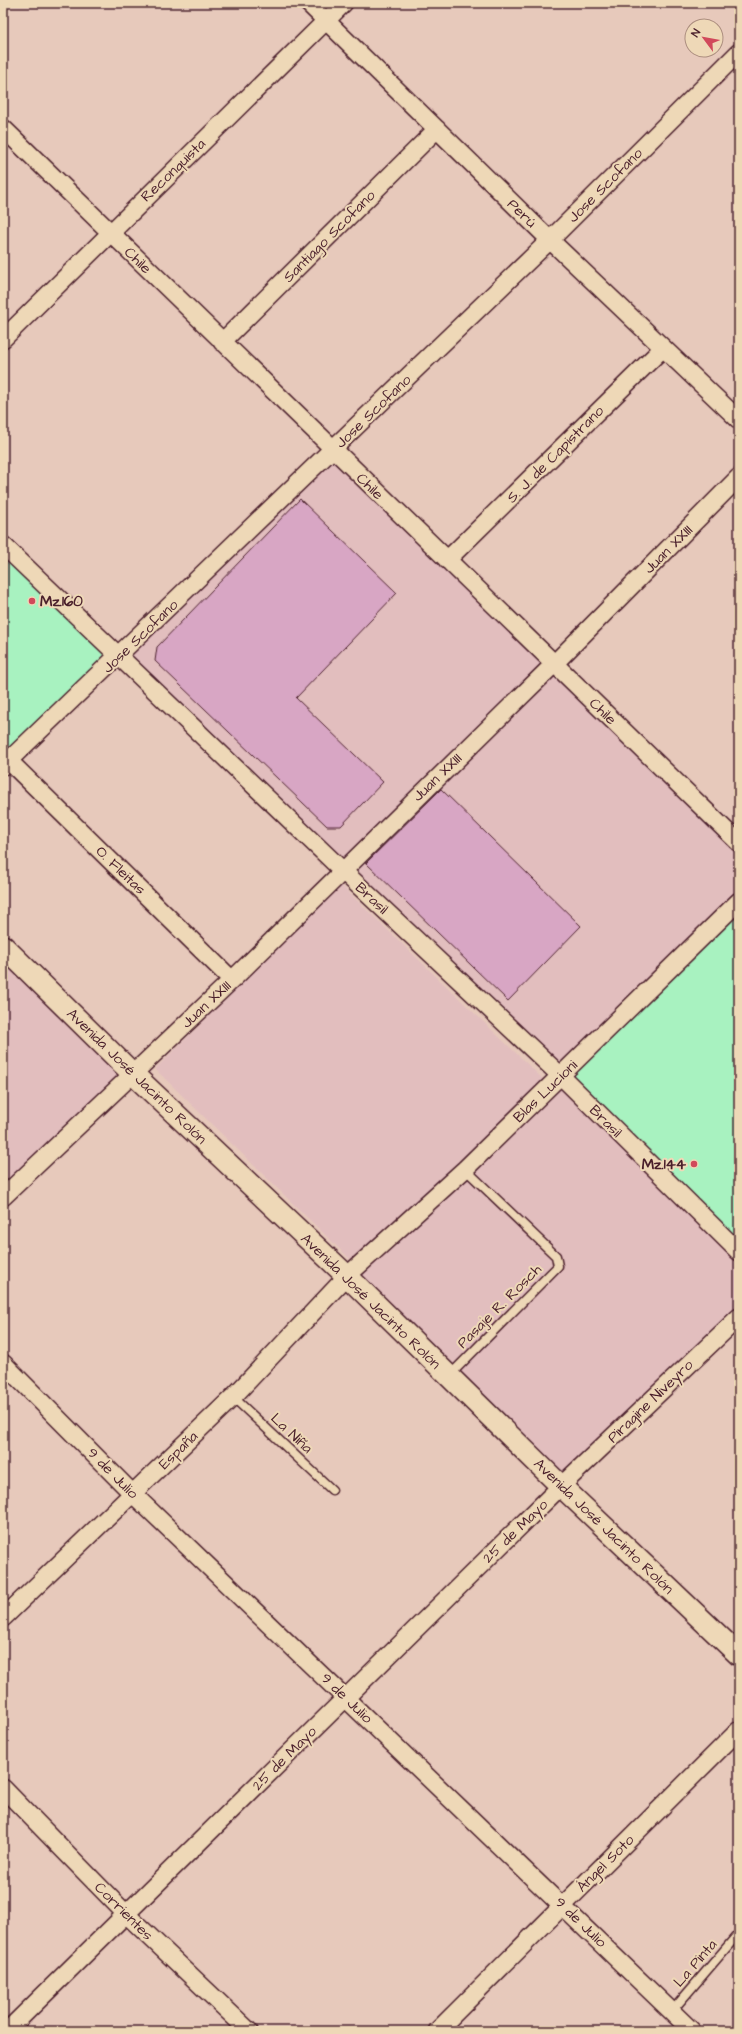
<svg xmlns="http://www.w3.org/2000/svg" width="742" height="2034" viewBox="0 0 742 2034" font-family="'Architects Daughter',sans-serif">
<rect width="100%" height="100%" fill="#e7c9bb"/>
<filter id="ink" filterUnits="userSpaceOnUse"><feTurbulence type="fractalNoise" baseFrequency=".025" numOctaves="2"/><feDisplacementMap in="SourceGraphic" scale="8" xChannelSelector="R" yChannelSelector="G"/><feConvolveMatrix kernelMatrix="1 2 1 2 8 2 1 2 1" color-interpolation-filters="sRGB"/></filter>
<g filter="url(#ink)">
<path fill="#e2bebe" d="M333,450L739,843V1317L561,1486L347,1276L560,1076L119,656Z
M341,885L544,1080L353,1262L155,1069Z
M3,946L132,1073L3,1197Z"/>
<path fill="#a8f2c0" stroke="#798876" d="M3,545L119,656L3,766Z
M739,901V1252L561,1076Z"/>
<path fill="#d8a6c4" stroke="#4a1f2b" d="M300,499L397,593L296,698L383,782L341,826H327L155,661L157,647Z
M441,789L581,926L508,1001L366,863Z"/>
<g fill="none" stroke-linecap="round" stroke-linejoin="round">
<g stroke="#4a1f2b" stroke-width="11">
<path id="service" d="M449,1376L558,1266L556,1256L465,1169
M233,1397L332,1490
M672,2011L739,1933"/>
</g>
<g stroke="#4a1f2b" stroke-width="20">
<path id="minor" d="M308,3L550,240L739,420
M3,128L739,843
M3,339L344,3
M222,342L437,129
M3,545L342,870L561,1076L739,1252
M447,560L663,348
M9,761L232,980
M3,766L550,240L739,52
M3,1197L232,980L554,664L739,477
M3,1363L133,1494L692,2031
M3,1618L233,1397L347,1276L465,1169L739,901
M3,1788L126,1914L249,2031
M7,2031L561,1486L739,1317
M437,2031L739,1730"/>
</g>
<g stroke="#4a1f2b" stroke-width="24">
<path id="tertiary" d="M3,946L132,1073L347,1276L561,1486L739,1655"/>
</g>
<use href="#service" stroke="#eed8b7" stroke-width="8"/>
<use href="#minor" stroke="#eed8b7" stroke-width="17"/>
<use href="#tertiary" stroke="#eed8b7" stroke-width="21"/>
</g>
</g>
<g fill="#d1495b" stroke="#eed8b7" stroke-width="1.5">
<circle cx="32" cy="601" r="4"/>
<circle cx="694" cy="1164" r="4"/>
</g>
<g text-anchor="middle" stroke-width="4" stroke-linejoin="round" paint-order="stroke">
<g font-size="15" fill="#4a1f2b" stroke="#eed8b7">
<text transform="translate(173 170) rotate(-44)" y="5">Reconquista</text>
<text transform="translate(605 185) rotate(-45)" y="5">Jose Scofano</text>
<text transform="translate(522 213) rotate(44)" y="5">Perú</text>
<text transform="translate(329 236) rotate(-45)" y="5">Santiago Scofano</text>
<text transform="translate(138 260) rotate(44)" y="5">Chile</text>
<text transform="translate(373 411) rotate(-44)" y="5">Jose Scofano</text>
<text transform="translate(555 454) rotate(-45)" y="5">S. J. de Capistrano</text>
<text transform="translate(370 486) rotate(44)" y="5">Chile</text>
<text transform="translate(668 549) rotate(-45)" y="5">Juan XXIII</text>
<text transform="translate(140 636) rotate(-44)" y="5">Jose Scofano</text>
<text transform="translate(603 711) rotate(44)" y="5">Chile</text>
<text transform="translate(437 777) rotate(-44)" y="5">Juan XXIII</text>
<text transform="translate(121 870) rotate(44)" y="5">O. Fleitas</text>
<text transform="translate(372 898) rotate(43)" y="5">Brasil</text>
<text transform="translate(206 1004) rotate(-43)" y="5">Juan XXIII</text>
<text transform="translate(137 1076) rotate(44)" y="5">Avenida José Jacinto Rolón</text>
<text transform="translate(545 1091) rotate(-44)" y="5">Blas Lucioni</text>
<text transform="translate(606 1121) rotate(45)" y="5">Brasil</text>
<text transform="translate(371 1301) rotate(44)" y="5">Avenida José Jacinto Rolón</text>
<text transform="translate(499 1306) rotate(-45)" y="5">Pasaje R. Rosch</text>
<text transform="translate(650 1401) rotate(-44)" y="5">Piragine Niveyro</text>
<text transform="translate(292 1433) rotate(43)" y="5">La Niña</text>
<text transform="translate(178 1450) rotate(-44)" y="5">España</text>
<text transform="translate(113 1473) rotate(45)" y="5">9 de Julio</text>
<text transform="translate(604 1526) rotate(44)" y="5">Avenida José Jacinto Rolón</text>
<text transform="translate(515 1531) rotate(-44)" y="5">25 de Mayo</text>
<text transform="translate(347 1698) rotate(44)" y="5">9 de Julio</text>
<text transform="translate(284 1758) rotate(-45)" y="5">25 de Mayo</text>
<text transform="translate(605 1863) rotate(-45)" y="5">Ángel Soto</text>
<text transform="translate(124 1911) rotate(45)" y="5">Corrientes</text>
<text transform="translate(581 1922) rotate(44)" y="5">9 de Julio</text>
<text transform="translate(695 1963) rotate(-49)" y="5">La Pinta</text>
</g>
<g font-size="15" font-weight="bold" fill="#4a1f2b" stroke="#eed8b7" text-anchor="start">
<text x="40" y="606">Mz.160</text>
<text x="686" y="1169" text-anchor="end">Mz.144</text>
</g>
</g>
<rect width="742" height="2034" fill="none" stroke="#eed8b7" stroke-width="16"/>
<rect x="8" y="8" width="726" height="2018" fill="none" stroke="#4a1f2b" stroke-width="1.5" filter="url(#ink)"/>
<g transform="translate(704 38) rotate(302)"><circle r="19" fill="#eed8b7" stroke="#ac8e7f"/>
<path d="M0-3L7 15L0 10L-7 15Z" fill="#d1495b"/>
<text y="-6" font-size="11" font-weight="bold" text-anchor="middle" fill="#4a1f2b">N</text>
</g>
</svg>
